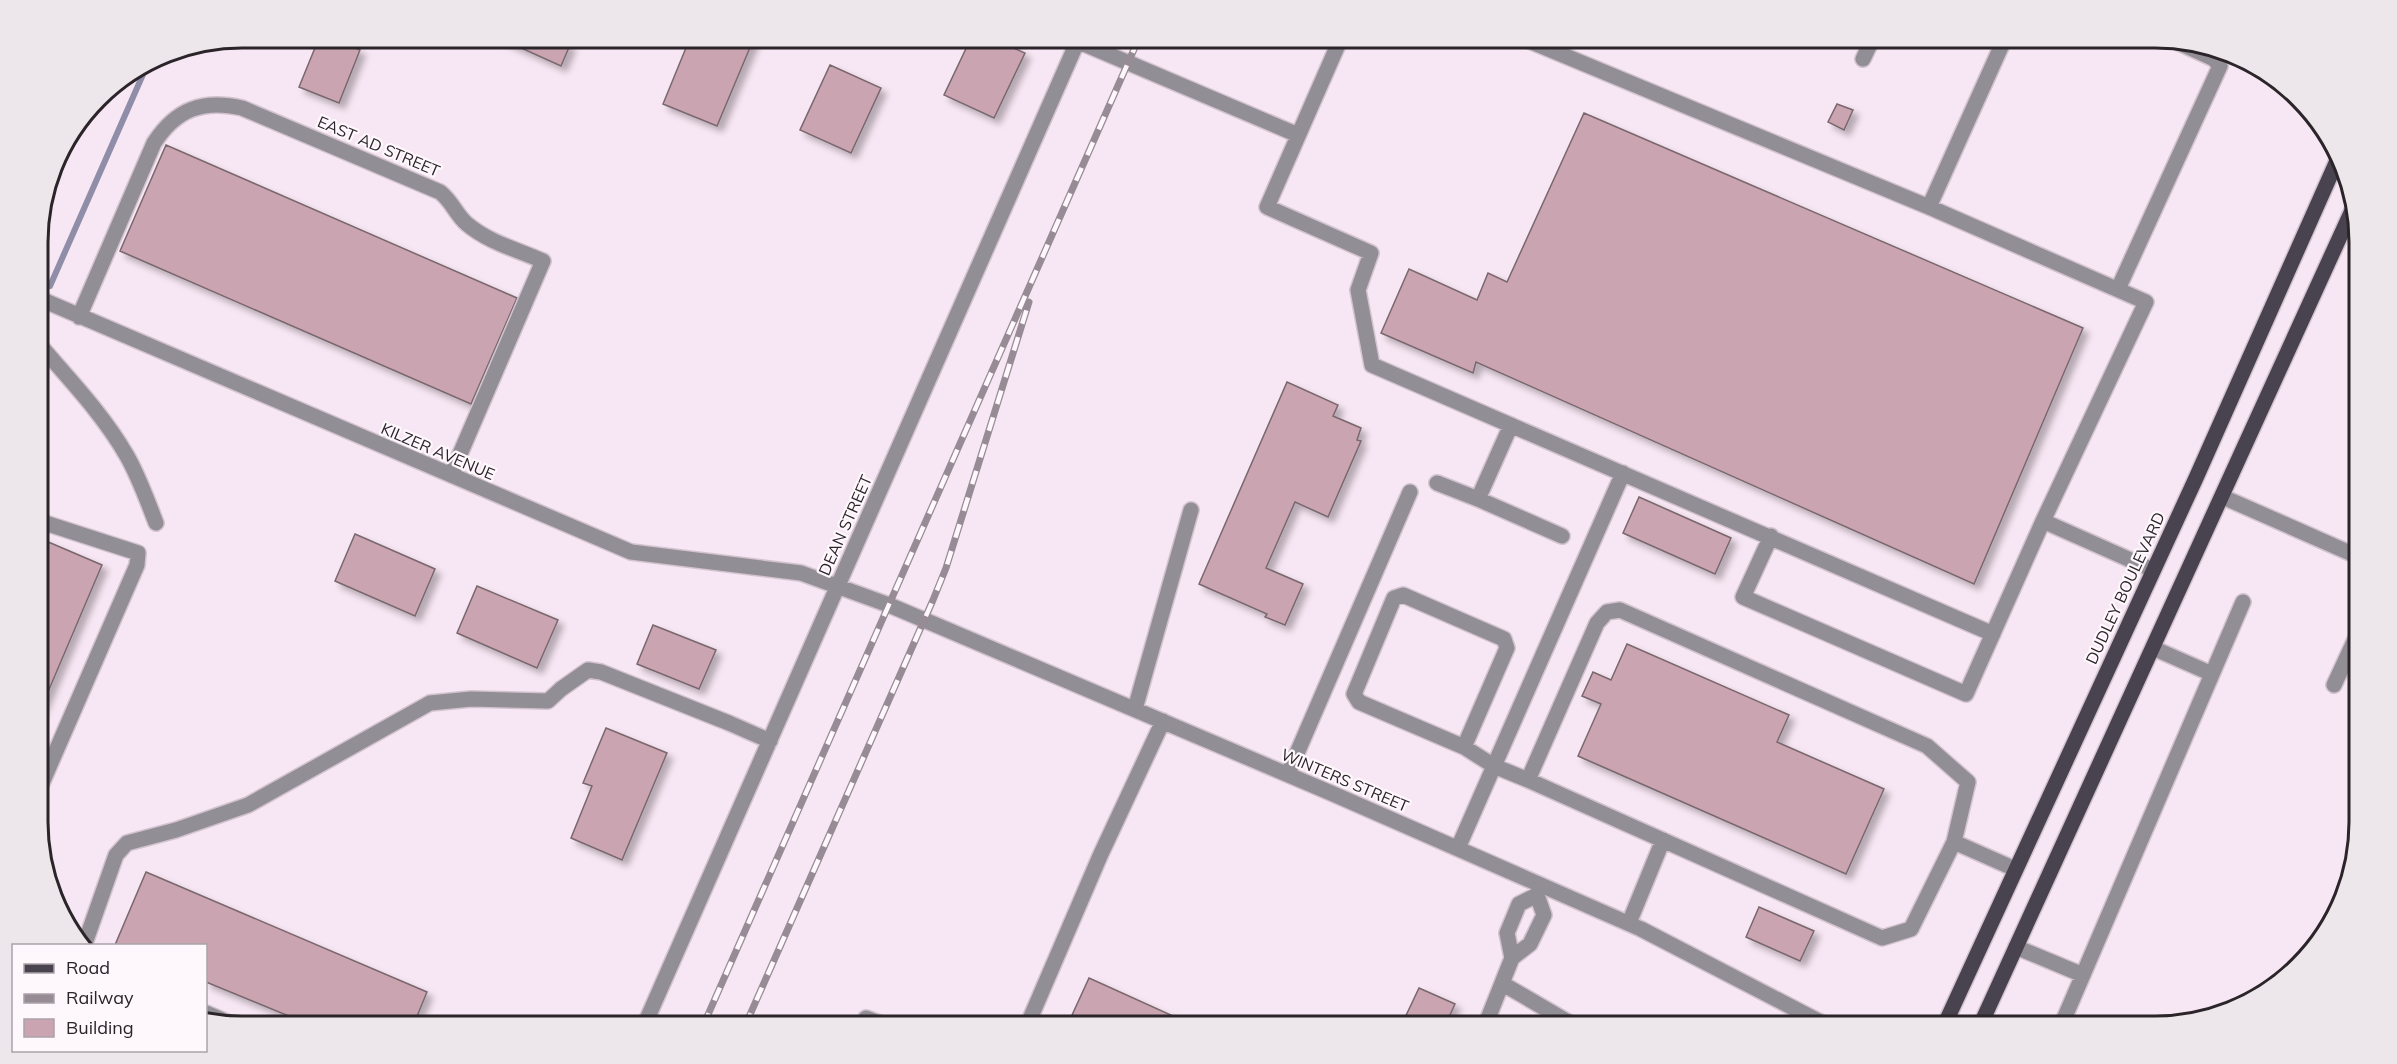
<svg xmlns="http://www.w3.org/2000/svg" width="2397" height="1064" viewBox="0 0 2397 1064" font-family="Mulish,sans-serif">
<defs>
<filter id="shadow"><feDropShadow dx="5.5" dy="5.5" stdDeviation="3" flood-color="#0004"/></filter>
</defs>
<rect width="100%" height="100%" fill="#f7e6f3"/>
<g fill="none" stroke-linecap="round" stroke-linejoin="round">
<path stroke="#8f8da7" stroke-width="6" d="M50,286L148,63"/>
</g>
<path fill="#cba4b1" stroke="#79676d" stroke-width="1.5" filter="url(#shadow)" d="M319,38H329L360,50L339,103L299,87Z
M499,38H554L570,45L561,66Z
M690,38H754L717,126L663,104Z
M971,38H991L1025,53L994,118L944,95Z
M830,65L881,88L851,153L800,130Z
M1837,104L1853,110L1844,130L1828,122Z
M1584,113L2083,328L1974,584L1476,362L1473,373L1381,333L1409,269L1477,300L1488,273L1507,282Z
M166,145L517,298L471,404L120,251Z
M1287,382L1338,405L1333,416L1361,428L1357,440L1361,441L1328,517L1295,502L1266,568L1303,584L1285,625L1265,617L1267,614L1199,584Z
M1639,497L1731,538L1715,574L1623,533Z
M355,534L435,569L415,616L335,581Z
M39,538L102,565L39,713Z
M477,586L558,620L537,668L457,633Z
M653,625L716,650L699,689L637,664Z
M1627,644L1789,715L1777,742L1884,789L1846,874L1578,756L1601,704L1582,696L1593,672L1611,680Z
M606,728L667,753L622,860L571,838L592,786L583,783Z
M146,872L427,992L413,1026H313L206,982V945H115Z
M1759,907L1814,931L1800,961L1746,937Z
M1089,978L1195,1026H1067Z
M1419,988L1455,1004L1445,1026H1401Z"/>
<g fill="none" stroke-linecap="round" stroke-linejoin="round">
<g stroke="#d2c3cf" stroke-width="18">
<path id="minor" d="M1070,38L1298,135
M1341,38L1267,207L1371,253L1358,290L1372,365L1993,634
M1522,38L1929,207L2146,302L2043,521L1966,694L1743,597L1771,536
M1863,59L1873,38
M1929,207L2005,38
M2118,289L2220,66L2214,59L2175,41
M38,298L631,552L801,573L889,605L1331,793L1641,929L1828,1026
M79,317L154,143C176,109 203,99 242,108L440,192C452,201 456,215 467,224C488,242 518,250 543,261L451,475
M38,343C69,379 103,414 127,456C139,477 147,500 156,523
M1511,425L1478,499L1562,536
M1437,483L1478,499
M2223,497L2359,557
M39,521L138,553L137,565L39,790
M2043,521L2153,570
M1620,610L1927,746L1968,782L1954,842L1911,929L1882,938L1528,780L1597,623L1607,612Z
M2153,648L2212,674
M2334,685L2359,631
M1135,709L1191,510
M1464,747L1507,648L1504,639L1403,595L1394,598L1354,694L1359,702L1464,747L1494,766L1623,473
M1288,774L1410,492
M1954,842L2015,869
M1458,848L1494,766L1528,780
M1629,923L1663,840
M84,946L116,855L127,843L176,830L248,805L430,703L471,699L548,701L561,689L588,670L601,672L729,723L770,741
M2016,947L2083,975
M1512,958L1530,944L1544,915L1537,895
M1503,984L1575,1026
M206,1013L234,1025
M866,1018L887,1026
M644,1026L1079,38
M1027,1026L1100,856L1163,721
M1485,1026L1512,958L1507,933L1519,904L1537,895L1541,885
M2061,1026L2243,602"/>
</g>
<g stroke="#d2c3cf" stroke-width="18">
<path id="major" d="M1944,1026L2196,478L2336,163
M1980,1026L2354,206"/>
</g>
<use href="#minor" stroke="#928e95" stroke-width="15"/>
<use href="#major" stroke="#49434f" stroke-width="15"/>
<g stroke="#978c95" stroke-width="7">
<path id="rail" d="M703,1026L1139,38
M745,1026L933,600L946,568L1029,302"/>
</g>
<use href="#rail" stroke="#fef7fc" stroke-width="4.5" stroke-dasharray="14" stroke-linecap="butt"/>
</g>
<g text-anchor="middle" stroke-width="4.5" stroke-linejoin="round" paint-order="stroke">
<g font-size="16" fill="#2b252a" stroke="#fef7fc">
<text transform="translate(379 146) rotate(23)" y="6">EAST AD STREET</text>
<text transform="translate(438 451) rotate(23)" y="6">KILZER AVENUE</text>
<text transform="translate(845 525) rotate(-66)" y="6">DEAN STREET</text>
<text transform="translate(2125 588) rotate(-65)" y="6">DUDLEY BOULEVARD</text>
<text transform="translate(1345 780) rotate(23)" y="6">WINTERS STREET</text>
</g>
</g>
<path d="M0 0H2397V1064H0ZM242 48H2155A194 194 0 0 1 2349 242V822A194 194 0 0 1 2155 1016H242A194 194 0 0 1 48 822V242A194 194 0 0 1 242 48Z" fill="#ede6eb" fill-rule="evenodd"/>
<path fill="none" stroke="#2b252a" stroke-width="3" d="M242 48H2155A194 194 0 0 1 2349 242V822A194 194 0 0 1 2155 1016H242A194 194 0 0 1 48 822V242A194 194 0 0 1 242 48Z"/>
<rect x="12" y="944" width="195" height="108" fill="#fef7fc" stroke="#aaa3a8" stroke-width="1.5"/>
<rect x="24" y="964" width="30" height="9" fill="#49434f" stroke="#aaa3a8" stroke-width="1.5"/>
<text x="66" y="974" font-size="18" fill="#2b252a">Road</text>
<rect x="24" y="994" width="30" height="9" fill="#978c95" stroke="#aaa3a8" stroke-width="1.5"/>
<text x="66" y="1004" font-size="18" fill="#2b252a">Railway</text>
<rect x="24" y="1019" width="30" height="18" fill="#cba4b1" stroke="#aaa3a8" stroke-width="1.5"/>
<text x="66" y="1034" font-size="18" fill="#2b252a">Building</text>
</svg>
